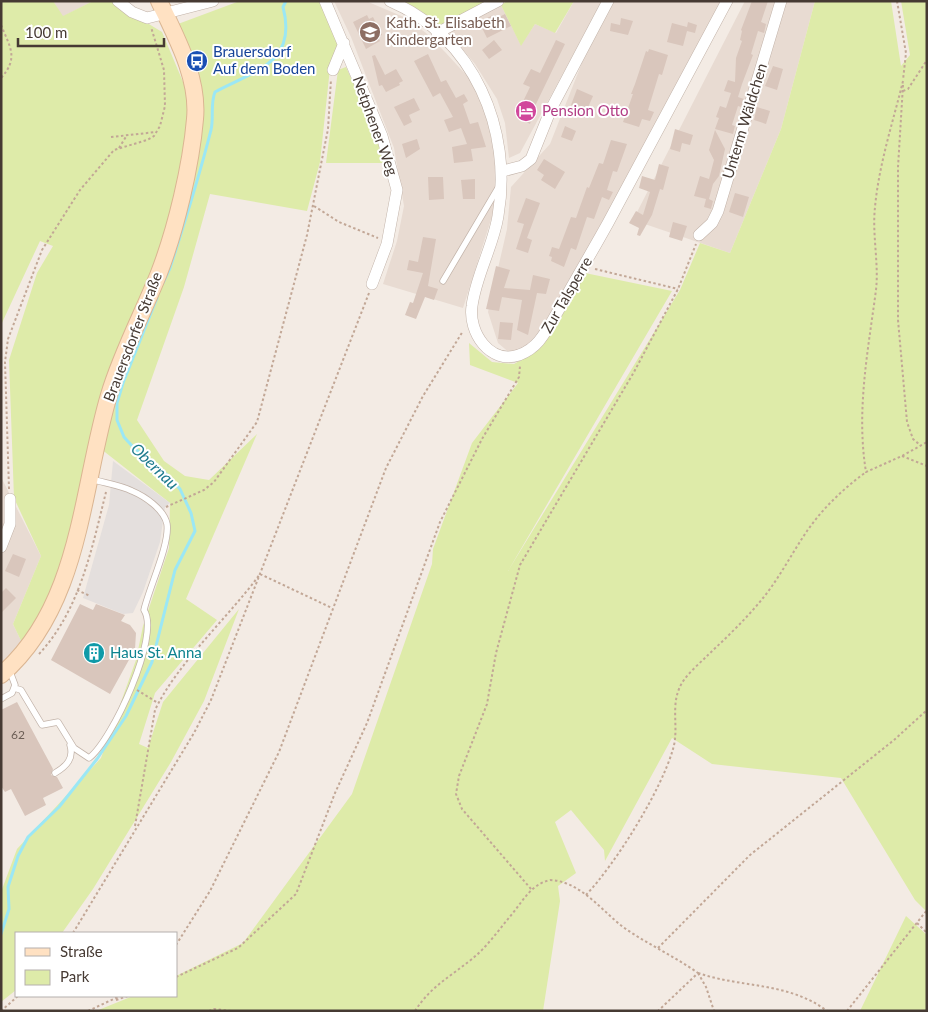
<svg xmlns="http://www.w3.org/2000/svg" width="928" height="1012" viewBox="0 0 928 1012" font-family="Lato,sans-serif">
<rect width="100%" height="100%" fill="#f3ebe4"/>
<path fill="#e8dbd2" d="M53,1H93L62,17Z
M334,1H366L406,18L426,33L445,52L469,78L484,105L497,165L495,207L463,308L383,284L397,241L404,206L394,148L351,37Z
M574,1H602L520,153L509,158L505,123L497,99L475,64L449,33L451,30L501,5L521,45L535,24L556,33Z
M612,1H728L547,340L512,355L498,343L488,312L507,229L511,187L550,144L585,55Z
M745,1H815L781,129L730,253L633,220Z
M1,477L41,556L13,624L24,647L1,668Z"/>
<path fill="#deeba9" d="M1,1H53L63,16L93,1H111L162,32L186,89L188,118L168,235L64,562L24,647L13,624L41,556L14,498L9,360L37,273L53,246L40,241L1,325Z
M251,1H319L338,43L330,68L320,162L307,211L210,194L184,287L137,420L164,461L185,476L209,480L257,434L186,599L217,620L155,693L139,744L148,748L163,702L239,609L204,701L171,762L93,889L62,933H16V990L1,1002V892L17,849L101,758L136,660L143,626L169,548L170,503L101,449L201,118L178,24L237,2Z
M399,1H492L440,29L421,11Z
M507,1H574L555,33L535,24L521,46L501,5Z
M815,1H891L901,66L910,55L901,1H927V912L915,900L841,778L712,764L672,738L605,861L604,850L571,810L555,822L576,873L558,886L560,901L543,1011H96L133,996H176V976L243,943L352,794L432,564L433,549L472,443L518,383L470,365L469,343L492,362L514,364L529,355L585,273L672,291L508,571L680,290L700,243L730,253L781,129Z
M346,67L370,120L387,163H326L338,70Z
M906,916L927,935V1011H860Z"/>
<path fill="#e4dfdd" d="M113,461L170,503L165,507L160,542L143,592L133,613L123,614L83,598L109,505Z"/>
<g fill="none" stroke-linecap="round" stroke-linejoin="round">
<path stroke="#9be7f5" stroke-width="3" d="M163,283L170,268C185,222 199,177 211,130C214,118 210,104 215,92C253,71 298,64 283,7L286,1
M1,934L9,909L8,887L18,856L28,837L59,807L97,759L126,716L152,662L175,570L195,531L191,513L180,489L167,475L133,447L124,437L117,420V403L123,383L157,298"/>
</g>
<path fill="#d9c6bc" d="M752,1H768L761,22L766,24L764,33L758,31L751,54L753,55L742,84L738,97L744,99L741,107L738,106L732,125L735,126L733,134L715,129L719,118L716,117L720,106L726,108L731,93L724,91L728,80L735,82L736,58L742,41L740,40L742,31L741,30Z
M505,14L511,26L487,38L479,22L493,15L495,19Z
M367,15L369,19L373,17L382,35L378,37L380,41L366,49L353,22Z
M621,18L633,21L628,35L610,31L611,23L620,25Z
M688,22L697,25L695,33L687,31L683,46L667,42L672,23L687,27Z
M494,40L502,50L489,59L482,50Z
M556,40L565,44L536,104L530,124L516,116L530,87L523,84L531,69L540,73Z
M649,49L668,55L662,75L659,74L648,110L654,112L650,121L642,119L639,127L623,122L633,94H631L635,84L646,51L648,52Z
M428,54L441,82L446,80L456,98L464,94L468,101L463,104L470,124L478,122L486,147L471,149L473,161L454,163L452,147L467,144L461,128L449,132L444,120L453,117L440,93L433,97L414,61Z
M375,55L385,75L396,69L403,81L399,83L400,85L386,92L382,85L379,86L372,56Z
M773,66L783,69L777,90L765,86Z
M577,89L593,96L586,112L571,105Z
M414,98L420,110L409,115L412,122L404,126L394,107Z
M757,107L770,111L766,124L754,120Z
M565,126L576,131L572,141L561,137Z
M675,129L693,135L690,145L682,143L680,152L670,149Z
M715,130L725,149L719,176L713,184L709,199L713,201L711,209L704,207L706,199L694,196L700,176L709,179L714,160L709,150Z
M417,139L420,149L406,158L402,144Z
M611,140L627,144L617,172L613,171L607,190L613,192L609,200L602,197L594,219L587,217L576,250L571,248L564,267L551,261L552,257L549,256L552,247L559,249L571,217L576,218L587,187L589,188L599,163L603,164Z
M544,159L565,172L555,189L541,180L544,175L537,170Z
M659,164L669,167L663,190L660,189L652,215L640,236L637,235L639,228L629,223L636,211L643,215L650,192L639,188L642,176L655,180Z
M428,177H443L444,199L429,200Z
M475,179V199H463L461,180Z
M735,193L749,197L743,217L729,212Z
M526,198L540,203L527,238L532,240L528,253L516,249L524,224L517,222Z
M673,222L687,226L682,241L669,237Z
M423,237L436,239L428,286L438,289L434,300L425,297L416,319L405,315L410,302L413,303L423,273L407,270L409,260L418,262Z
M496,266L510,270L504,288L530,290L533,275L550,279L546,294L537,293L528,335L517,330L522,300L502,297L499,311L486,309Z
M500,322L513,323L511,340L498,339Z
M13,554L26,559L19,577L5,571Z
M6,588L16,598L1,613V593Z
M80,604L93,610L96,604L125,615L121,621L130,625L136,633L135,649L110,694L51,660Z
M17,702L53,769L51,775L57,777L63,788L43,798L46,805L25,816L11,789L5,792L1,786V710Z"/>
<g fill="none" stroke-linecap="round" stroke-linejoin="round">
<g stroke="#c2b3a9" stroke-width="7">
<path id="lane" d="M443,281L498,188
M14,688L21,690L42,725L58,722L74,748L89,758C112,741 161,635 144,610C149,588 170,544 167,524C164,509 144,496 132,491C120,485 104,483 91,479
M1,699L12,693L15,685L9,669
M55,773C67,766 74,758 70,745"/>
</g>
<g stroke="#c2b3a9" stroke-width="12">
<path id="street" d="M118,1L132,12L147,18L213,1
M325,1L382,136L397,190L387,244L372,284
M390,1C474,37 513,130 498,216C493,247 476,275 472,306C468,332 490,365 519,355C527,352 534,347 539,341C548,330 555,316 562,304C577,277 593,250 608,223C647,149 687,75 727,1
M437,33L498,1
M333,70L344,43
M503,171L522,166L531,159L551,109L608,1
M699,235L712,223L718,211L781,1
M1,547L10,524V499"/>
</g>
<g stroke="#dab592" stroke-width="18">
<path id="secondary" d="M1,675C81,606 81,489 109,395C121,354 143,313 159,273C176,229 191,166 195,119C199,78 176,37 159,1"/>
</g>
<path stroke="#c2a796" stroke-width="2" stroke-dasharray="2.5 2.5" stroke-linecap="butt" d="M897,1L906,53L903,80
M1,25C10,47 19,58 1,78
M903,81C893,122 879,164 875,207C872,235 879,263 876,290C868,351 856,411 866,472L902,456L927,442
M903,85L898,167V320L907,422L913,439L920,445
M903,91L908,89L927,60
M111,137L156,132
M119,148L127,135
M314,206L339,222L378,238
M595,269L678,289
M902,456L927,466
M9,489L5,362L8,339L42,250L80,190L114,150L147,140L154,136L160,126L165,106L164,70L151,27
M166,507L204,490L214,482L257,422L307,235L328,129L331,79
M77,590L90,596
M39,654C80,610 92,548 106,492
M137,690L158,703
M135,826L155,710C178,662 228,618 260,574L332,608
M531,889L462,809L456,794L459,776L487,704L496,653L520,565L634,372L678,289L696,244
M586,895C616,863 661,791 673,749C679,730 671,708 679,689C684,676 698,665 708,655C727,637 747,618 763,598C780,577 792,553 807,531C823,508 843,489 866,472
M917,923L927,933
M73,933L194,733L211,700L369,293
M176,945L210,891L279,752L386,468L423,396L463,331
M658,948L750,855L894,740L927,710
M698,973C742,988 789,982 827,1011
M698,973L706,987L714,1011
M176,977L238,948L296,894L335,793L367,723L440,522L482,439L519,377L520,366
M116,1000L128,996
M1,1011L18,996
M88,1011L120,996
M209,1011L214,1009L231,1011
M415,1011C430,987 451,976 472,959C488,946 500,928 513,913C524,899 532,884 550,880C580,881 601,910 623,927C647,944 674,956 698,973L658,1011
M847,1011L927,910"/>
<use href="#lane" stroke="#fff" stroke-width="5.5"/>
<use href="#street" stroke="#fff" stroke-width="11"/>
<use href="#secondary" stroke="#ffe1c2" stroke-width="16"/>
</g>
<defs>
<g id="school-disc" transform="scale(1.125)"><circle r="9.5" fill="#8d6e63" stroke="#fff"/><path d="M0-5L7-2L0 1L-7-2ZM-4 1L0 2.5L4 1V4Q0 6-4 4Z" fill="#fff"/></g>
<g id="bus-disc" transform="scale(1.125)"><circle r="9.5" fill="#1a4fb4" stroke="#fff"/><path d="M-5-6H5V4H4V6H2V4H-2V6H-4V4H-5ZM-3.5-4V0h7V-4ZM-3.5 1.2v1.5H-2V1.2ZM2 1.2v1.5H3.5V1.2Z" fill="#fff"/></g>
<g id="hotel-disc" transform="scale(1.125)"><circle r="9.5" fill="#d1479c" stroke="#fff"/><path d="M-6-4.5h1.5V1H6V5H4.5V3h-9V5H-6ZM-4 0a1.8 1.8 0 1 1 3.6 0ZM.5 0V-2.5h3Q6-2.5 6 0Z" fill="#fff"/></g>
<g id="building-disc" transform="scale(1.125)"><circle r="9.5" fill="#0f9aa8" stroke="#fff"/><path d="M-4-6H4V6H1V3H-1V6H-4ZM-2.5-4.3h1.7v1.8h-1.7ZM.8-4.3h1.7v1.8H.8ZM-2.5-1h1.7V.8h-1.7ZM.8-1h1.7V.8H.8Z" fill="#fff"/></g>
</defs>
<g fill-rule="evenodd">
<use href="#school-disc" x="370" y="32"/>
<use href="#bus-disc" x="197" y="61"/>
<use href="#hotel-disc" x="526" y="111"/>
<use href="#building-disc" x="94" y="653"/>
</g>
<g text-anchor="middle" stroke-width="4" stroke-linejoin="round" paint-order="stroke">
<g font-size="12" fill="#6b5d55">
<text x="18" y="739">62</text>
</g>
<g font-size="15" fill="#785e54" stroke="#fff" text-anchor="start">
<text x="386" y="28">Kath. St. Elisabeth<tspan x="386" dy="17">Kindergarten</tspan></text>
</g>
<g font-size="15" fill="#164399" stroke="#fff" text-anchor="start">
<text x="213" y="57">Brauersdorf<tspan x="213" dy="17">Auf dem Boden</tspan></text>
</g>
<g font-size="15" fill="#b23c85" stroke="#fff" text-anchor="start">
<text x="542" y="116">Pension Otto</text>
</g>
<g font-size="15" fill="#463a33" stroke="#fff">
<text transform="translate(745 121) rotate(-73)" y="5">Unterm Wäldchen</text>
<text transform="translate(375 126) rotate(70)" y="5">Netphener Weg</text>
<text transform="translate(567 295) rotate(-60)" y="5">Zur Talsperre</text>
<text transform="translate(133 337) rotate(-69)" y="5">Brauersdorfer Straße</text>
</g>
<g font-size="15" fill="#0d838f" stroke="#fff" text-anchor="start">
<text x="110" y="658">Haus St. Anna</text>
</g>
<g font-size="16" font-style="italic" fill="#207c8f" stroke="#fff">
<text transform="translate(155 466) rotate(44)" y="6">Obernau</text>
</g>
</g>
<rect width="928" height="1012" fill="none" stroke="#463a33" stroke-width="5"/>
<rect x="15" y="932" width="162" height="65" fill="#ffffff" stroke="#b5b0ad"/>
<rect x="25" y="948" width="25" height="8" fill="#ffe1c2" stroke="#b5b0ad"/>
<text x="60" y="957" font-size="15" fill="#463a33">Straße</text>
<rect x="25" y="970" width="25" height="15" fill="#deeba9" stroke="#b5b0ad"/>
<text x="60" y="982" font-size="15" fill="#463a33">Park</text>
<path d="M18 38v8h146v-8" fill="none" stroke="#463a33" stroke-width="2.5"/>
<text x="25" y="38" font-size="15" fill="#463a33" stroke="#ffffff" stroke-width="4" paint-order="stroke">100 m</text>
</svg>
